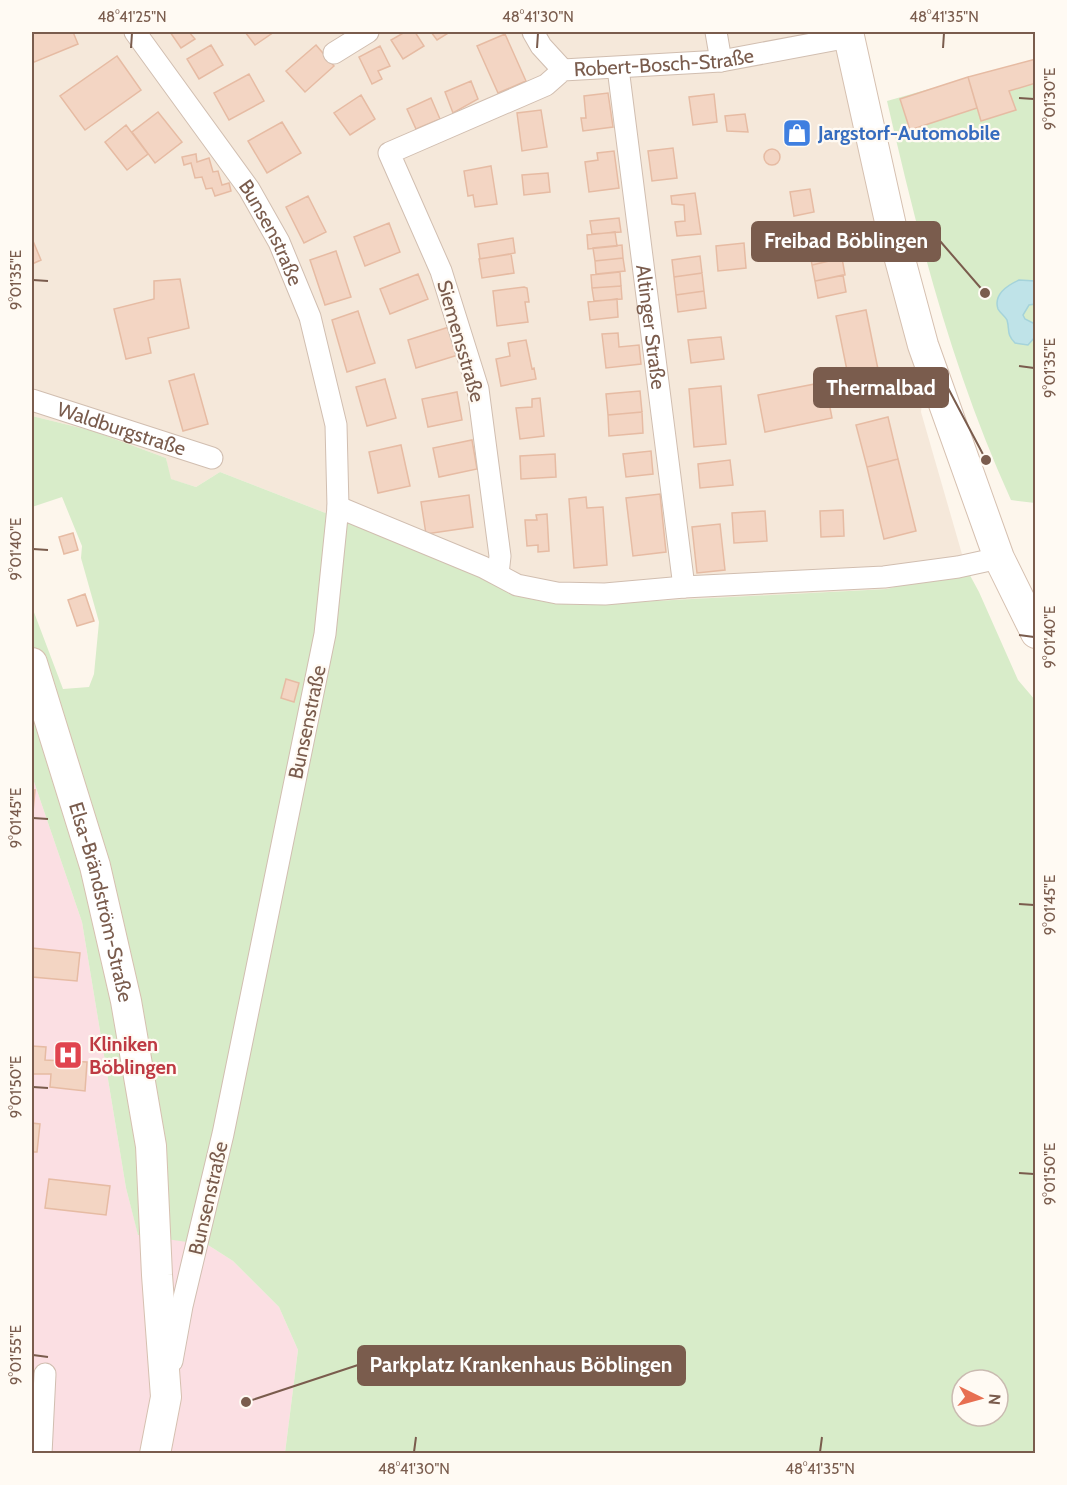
<svg xmlns="http://www.w3.org/2000/svg" width="1067" height="1485" viewBox="0 0 1067 1485" font-family="Cabin,sans-serif">
<rect width="100%" height="100%" fill="#fdf6ec"/>
<path fill="#f5e8da" d="M32,32H854L928,346L921,412L966,568L887,589L578,605L532,600L520,597L502,586L341,519L220,472L196,487L170,479L166,458L93,431L32,416Z"/>
<path fill="#fbdfe3" d="M32,776L82,922L126,1188L138,1234L208,1245L233,1261L279,1307L298,1350L285,1453H32Z"/>
<path fill="#d8ecc9" fill-rule="evenodd" d="M1035,59V503L1011,500C952,370 919,240 887,101Z
M32,416L93,431L166,458L171,479L196,487L220,472L341,519L502,586C529,602 547,602 578,605L887,589L966,568L979,592L1018,680L1035,700V1453H285L298,1350L279,1307L233,1261L208,1245L138,1235L126,1188L82,922L32,776V607L63,689L89,687L94,674L99,622L81,558L82,546L62,497L32,507ZM962,1380H998V1416H962Z"/>
<path fill="#bfe3e8" stroke="#a5d3da" stroke-width="1.5" d="M1019,280L1035,281V304L1029,305L1023,315L1025,319L1035,324V337L1028,345L1015,343C1006,334 1010,330 1007,320C1005,316 1000,313 998,309C993,294 1008,285 1019,280Z"/>
<path fill="#f3d5c3" stroke="#e6bba3" stroke-width="1.5" d="M32,32H73L78,44L32,63Z
M170,32H189L195,39L181,48Z
M245,32H274L255,45Z
M405,32H415L424,46L403,59L391,40Z
M431,32H450L437,40Z
M505,34L526,81L498,93L477,46Z
M211,45L223,65L199,79L187,59Z
M316,45L334,66L305,92L286,71Z
M380,46L390,66L378,71L382,79L372,84L359,57Z
M117,56L141,90L85,130L60,96Z
M1036,59V83L1009,91L1016,110L981,121L968,77Z
M249,74L264,101L229,120L214,93Z
M968,77L977,108L910,130L900,99Z
M471,81L478,99L453,113L445,92Z
M608,93L613,127L583,131L581,118H586L584,96Z
M714,94L717,122L693,125L689,97Z
M361,95L375,119L350,135L334,113Z
M431,98L440,119L416,129L407,109Z
M541,110L547,147L522,151L517,113Z
M158,112L182,142L155,163L132,132Z
M745,114L748,132L727,131L725,116Z
M282,122L301,153L267,173L248,141Z
M126,125L148,154L127,170L105,142Z
M673,148L677,178L652,181L648,151Z
M764 157a8 8 0 1 1 16 0a8 8 0 1 1-16 0Z
M614,151L619,188L589,192L585,162L598,160L597,153Z
M196,154L197,162L209,158L213,172L218,171L222,185L229,183L231,191L215,196L212,188L206,189L202,177L195,178L191,163L184,165L182,157Z
M491,166L497,204L475,207L473,195L468,196L464,171Z
M548,173L550,192L524,195L522,175Z
M810,189L814,212L794,216L790,192Z
M695,193L701,234L677,236L675,222L685,221L684,205L672,204L671,196Z
M308,196L326,232L304,243L286,207Z
M619,218L621,232L592,234L590,221Z
M389,223L400,252L365,266L354,237Z
M615,232L617,246L588,249L587,235Z
M513,238L515,253L480,259L478,244Z
M32,241H33L41,260L32,264Z
M843,241L846,257L812,265L809,248Z
M744,243L746,268L718,271L716,246Z
M622,245L623,258L595,261L593,248Z
M336,251L351,297L325,305L310,260Z
M511,254L514,273L482,278L479,259Z
M700,256L702,273L674,277L672,260Z
M623,258L625,271L596,274L595,261Z
M842,258L845,275L815,281L812,265Z
M620,272L621,286L592,288L591,275Z
M702,273L704,291L676,295L674,277Z
M418,274L428,299L390,314L380,289Z
M843,275L846,292L818,298L815,281Z
M180,279L189,328L148,338L151,353L126,359L114,309L154,299V281Z
M621,286L622,299L594,301L592,288Z
M524,287L527,288L529,302H525L528,322L497,326L493,291Z
M704,291L706,308L678,312L676,295Z
M617,299L618,317L590,320L588,302Z
M866,310L884,399L854,405L836,316Z
M358,311L375,363L347,372L332,320Z
M449,327L458,355L416,368L408,340Z
M618,333L619,347L639,345L641,364L606,368L602,334Z
M721,337L724,359L691,363L688,340Z
M526,340L532,369L534,368L536,379L501,386L496,359L510,356L508,343Z
M194,374L208,424L183,431L169,381Z
M385,379L396,418L367,426L356,387Z
M825,382L832,418L765,432L758,395Z
M721,386L726,444L694,447L689,389Z
M640,391L642,412L608,415L606,394Z
M457,392L462,420L428,427L422,399Z
M540,398L544,436L520,439L516,408L532,407V399Z
M642,412L643,433L609,436L608,415Z
M888,417L898,459L867,467L856,425Z
M472,440L477,469L439,477L433,448Z
M401,445L410,486L378,493L369,452Z
M651,451L653,474L626,477L623,454Z
M555,454L556,477L521,479L520,456Z
M898,459L916,531L884,539L867,467Z
M730,460L733,485L700,488L698,464Z
M660,494L666,552L633,556L626,498Z
M469,495L473,527L426,534L421,502Z
M586,497L587,508L603,507L607,565L574,568L569,499Z
M843,510L844,536L821,537L820,511Z
M765,511L767,541L734,543L732,513Z
M547,514L549,551L538,552V545L527,546L525,520H537L536,515Z
M720,524L725,570L697,573L692,527Z
M73,533L78,550L64,554L59,537Z
M85,594L94,621L77,626L68,600Z
M286,679L299,683L294,702L281,698Z
M32,790H35L32,823Z
M32,948L80,953L77,981L32,977Z
M32,1046L46,1047L45,1060L87,1062L85,1091L50,1087L51,1074H32Z
M32,1123L40,1124L37,1152H32Z
M49,1179L110,1186L106,1215L45,1208Z"/>
<g fill="none" stroke-linecap="round" stroke-linejoin="round">
<g stroke="#d1beb0" stroke-width="23">
<g id="street">
<path id="s1" d="M135,32L249,189L279,242L310,317L336,425L338,507L325,634L223,1134L182,1306L172,1361"/>
<path d="M533,32L541,46L563,70"/>
<path d="M716,32L721,61"/>
<path d="M334,53L368,32"/>
<path id="s2" d="M618,68L684,587"/>
<path id="s3" d="M32,400L212,458"/>
<path d="M338,507L483,567L517,585L557,593L605,594L684,587L884,577L958,567L999,558"/>
<path id="s4" d="M498,574L500,556L478,389L441,271L389,153L546,85L563,70L721,61L849,37"/>
<path d="M41,1454L45,1374"/>
</g>
</g>
<g stroke="#d6c0b0" stroke-width="32">
<g id="secondary">
<path d="M848,32L891,226L923,345L999,558L1036,633"/>
<path id="s5" d="M32,663L95,866L126,1001L151,1146L157,1275L166,1397L155,1454"/>
</g>
</g>
<use href="#street" stroke="#fff" stroke-width="21"/>
<use href="#secondary" stroke="#fff" stroke-width="30"/>
</g>
<path fill="none" stroke="#7a5c4d" stroke-width="2" d="M131,48L132,33M537,48L538,33M943,48L944,33M1019,98L1034,99M33,280L48,281M1019,366L1034,368M33,549L48,550M1019,635L1034,637M33,818L48,819M1019,904L1034,905M33,1087L48,1088M1019,1173L1034,1174M33,1355L48,1357M414,1452L416,1437M820,1452L822,1437"/>
<defs>
<g id="shop-square" transform="scale(1.5)"><rect x="-9" y="-9" width="18" height="18" rx="4" fill="#3f7fe0" stroke="#fffaf3"/><path d="M-5-2.5h2.3a2.7 3.5 0 0 1 5.4 0H5L5.5 6h-11ZM-1.5-2.5h3a1.5 2.3 0 0 0-3 0Z" fill="#fff"/></g>
<g id="hospital-square" transform="scale(1.5)"><rect x="-9" y="-9" width="18" height="18" rx="4" fill="#e0444e" stroke="#fffaf3"/><path d="M-5-5h3v3.5h4V-5h3V5h-3V1.5h-4V5h-3Z" fill="#fff"/></g>
</defs>
<g fill-rule="evenodd">
<use href="#shop-square" x="797" y="133"/>
<use href="#hospital-square" x="68" y="1055"/>
</g>
<g text-anchor="middle" stroke-width="4.5" stroke-linejoin="round" paint-order="stroke">
<g font-size="20" fill="#7a5c4d" stroke="#fffaf3">
<text dy="7" stroke="none"><textPath href="#s4" startOffset="734">Robert-Bosch-Straße</textPath></text>
<text dy="7" stroke="none"><textPath href="#s1" startOffset="243">Bunsenstraße</textPath></text>
<text dy="7" stroke="none"><textPath href="#s2" startOffset="261">Altinger Straße</textPath></text>
<text transform="translate(461 341) rotate(74)" y="7">Siemensstraße</text>
<text dy="7" stroke="none"><textPath href="#s3" startOffset="94">Waldburgstraße</textPath></text>
<text transform="translate(307 722) rotate(-78)" y="7">Bunsenstraße</text>
<text dy="7" stroke="none"><textPath href="#s5" startOffset="249">Elsa-Brändström-Straße</textPath></text>
<text transform="translate(208 1198) rotate(-77)" y="7">Bunsenstraße</text>
</g>
<g font-size="20" font-weight="bold" fill="#366cbe" stroke="#fffaf3" text-anchor="start">
<text x="818" y="140">Jargstorf-Automobile</text>
</g>
<g font-size="20" font-weight="bold" fill="#be3a42" stroke="#fffaf3" text-anchor="start">
<text x="89" y="1051">Kliniken<tspan x="89" dy="23">Böblingen</tspan></text>
</g>
</g>
<path fill="none" stroke="#7a5c4d" stroke-width="2" d="M985 293L940 241M986 460L948 388M246 1402L358 1365"/>
<g fill="#7a5c4d" stroke="#fffaf3" stroke-width="2">
<circle cx="985" cy="293" r="6"/>
<circle cx="986" cy="460" r="6"/>
<circle cx="246" cy="1402" r="6"/>
</g>
<g fill="#7a5c4d" stroke="#7a5c4d" stroke-width="2">
<rect x="752" y="222" width="188" height="39" rx="6"/>
<rect x="814" y="368" width="134" height="39" rx="6"/>
<rect x="358" y="1346" width="327" height="39" rx="6"/>
</g>
<g font-size="21" text-anchor="middle" font-weight="bold" fill="#fff">
<text x="846" y="248">Freibad Böblingen</text>
<text x="881" y="395">Thermalbad</text>
<text x="521" y="1372">Parkplatz Krankenhaus Böblingen</text>
</g>
<rect width="1067" height="1485" fill="none" stroke="#fffaf3" stroke-width="66"/>
<g transform="translate(980 1398) rotate(95)"><circle r="28" fill="#fffaf3" stroke="#cabbb1" stroke-width="1.5"/>
<path d="M0-4.5L10 22L0 15L-10 22Z" fill="#e76f51"/>
<text y="-9" font-size="16" font-weight="bold" text-anchor="middle" fill="#7a5c4d">N</text>
</g>
<rect x="33" y="33" width="1001" height="1419" fill="none" stroke="#7a5c4d" stroke-width="2"/>
<g font-size="15" text-anchor="middle" fill="#7a5c4d">
<text x="132" y="22">48°41'25"N</text>
<text x="538" y="22">48°41'30"N</text>
<text x="944" y="22">48°41'35"N</text>
<text transform="translate(1050 99) rotate(-90)" y="5">9°01'30"E</text>
<text transform="translate(16 280) rotate(-90)" y="5">9°01'35"E</text>
<text transform="translate(1050 368) rotate(-90)" y="5">9°01'35"E</text>
<text transform="translate(16 549) rotate(-90)" y="5">9°01'40"E</text>
<text transform="translate(1050 637) rotate(-90)" y="5">9°01'40"E</text>
<text transform="translate(16 818) rotate(-90)" y="5">9°01'45"E</text>
<text transform="translate(1050 905) rotate(-90)" y="5">9°01'45"E</text>
<text transform="translate(16 1087) rotate(-90)" y="5">9°01'50"E</text>
<text transform="translate(1050 1174) rotate(-90)" y="5">9°01'50"E</text>
<text transform="translate(16 1355) rotate(-90)" y="5">9°01'55"E</text>
<text x="414" y="1474">48°41'30"N</text>
<text x="820" y="1474">48°41'35"N</text>
</g>
</svg>
